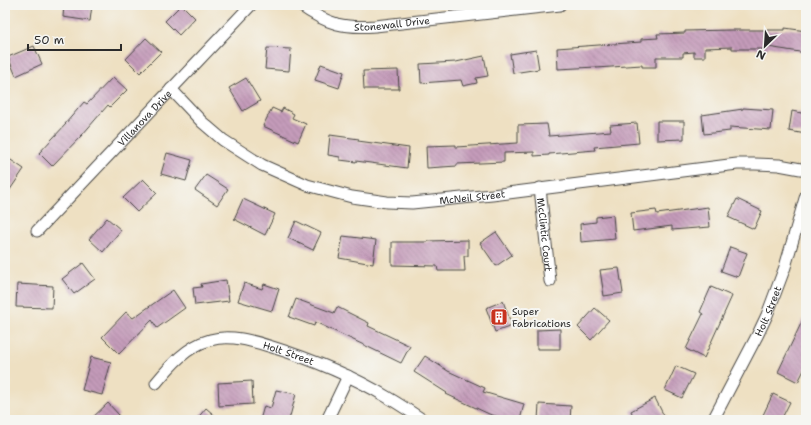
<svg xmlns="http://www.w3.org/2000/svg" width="811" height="425" viewBox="0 0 811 425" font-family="'Shantell Sans',sans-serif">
<defs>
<pattern id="building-back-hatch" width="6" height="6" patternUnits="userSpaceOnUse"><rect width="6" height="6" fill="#c49bba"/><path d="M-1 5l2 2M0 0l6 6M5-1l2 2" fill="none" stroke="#9f7f97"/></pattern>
</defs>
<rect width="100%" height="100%" fill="#f6f6f2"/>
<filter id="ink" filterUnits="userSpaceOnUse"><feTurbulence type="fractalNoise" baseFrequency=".025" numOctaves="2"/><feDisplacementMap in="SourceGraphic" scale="8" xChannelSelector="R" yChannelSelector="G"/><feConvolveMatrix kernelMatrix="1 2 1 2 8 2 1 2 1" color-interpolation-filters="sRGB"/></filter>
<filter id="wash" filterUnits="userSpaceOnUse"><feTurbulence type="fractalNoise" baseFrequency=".012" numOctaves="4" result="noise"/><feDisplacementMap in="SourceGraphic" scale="16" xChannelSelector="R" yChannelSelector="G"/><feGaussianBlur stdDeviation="0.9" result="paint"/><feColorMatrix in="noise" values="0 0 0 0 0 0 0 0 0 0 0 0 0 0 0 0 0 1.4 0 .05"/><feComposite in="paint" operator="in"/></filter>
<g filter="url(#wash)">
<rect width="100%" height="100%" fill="#eee0c2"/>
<g id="blocks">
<path fill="url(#building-back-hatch)" d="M64,5H92L90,21L63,17Z
M181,5H182L195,18L179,35L165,21Z
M785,28L806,31V53L768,47V49H732V47L705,48V57H694V52L683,53V57H656V67H642V65L596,68V67L558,69L557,48L641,42V39L658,38L657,34L685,33V31L731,30H785Z
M146,38L161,52L140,73L126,59Z
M34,46L42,64L16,76L8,57Z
M267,48L291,49L289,71L265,69Z
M536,50L539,69L513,73L510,54Z
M484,56L488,76L476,78L477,83L463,86L461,80L421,83L420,64L456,62Z
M321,64L344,72L339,88L315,80Z
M398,70L399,89H364L363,71Z
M113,77L127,90L110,107L108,105L82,135L52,166L39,153L66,124H65L84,102L87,104Z
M246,78L260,101L243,111L229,88Z
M272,108L281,112L283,108L294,114L292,118L306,124L298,142L263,126Z
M743,108L773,110L771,130L730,127V131L704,134L702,115L743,109Z
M792,111L806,114V134L789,131Z
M657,121H684V139L657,140Z
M637,123L639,143L594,147L595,150L549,154V155L534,156V152L504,153V162L457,164V166L427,168L426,146L456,145V147L518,143V125L547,124L549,136L611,131L610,125Z
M330,135L359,139L358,141L409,148L407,168L356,161V162L340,160V157L328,155Z
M167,153L192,160L186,181L161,174Z
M5,156L24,169L5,197Z
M206,175L228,189L217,205L195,190Z
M143,179L157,193L137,212L123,198Z
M243,199L275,214L265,235L234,219Z
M737,199L762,211L754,229L728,217Z
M708,207L710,227L672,230V226L633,231L631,213L656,210L657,214Z
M613,215L615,239L581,242L580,224L596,222V217Z
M107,218L121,230L103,252L89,239Z
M296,221L321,233L313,250L288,238Z
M496,232L512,255L496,266L480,243Z
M343,236L376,240L373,264L339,258Z
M468,240V256H464L465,271H438L437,266L392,265V242H428V241Z
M730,247L747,253L738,277L721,271Z
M83,263L95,279L74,294L62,279Z
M619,268L623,293L604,296L600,270Z
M226,280L229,301L195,305L193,288L202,287L201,284Z
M244,283L262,289L264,284L279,289L272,311L238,301Z
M17,284L53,286L52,308L16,307Z
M711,287L732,296L704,358L686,349L703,314L700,312Z
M173,290L185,308L157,328L152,320L119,354L102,337L126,312L133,318Z
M296,299L334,313L337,307L369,323L368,326L410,346L401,363L366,346L315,322L314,326L289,317Z
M503,301L512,326L495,332L486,308Z
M595,308L609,320L591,340L578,327Z
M806,313V366L798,382L778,372Z
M560,329V349H537V330Z
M425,356L448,371L485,388L483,392L524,404L520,420H510L489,414L446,394L447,393L414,372Z
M91,357L111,362L102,395L82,390Z
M676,366L694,374L682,398L665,390Z
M252,381L253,404L219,406L218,383Z
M276,390L296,394L289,420H260L264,406L271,408Z
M773,394L790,402L781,420H774L763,415Z
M655,398L666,420H635L631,411Z
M108,403L119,415L114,420H90Z
M539,404L571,406L570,420H538Z
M206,408L220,420H196Z"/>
</g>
</g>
<g filter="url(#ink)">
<use href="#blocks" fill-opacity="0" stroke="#484642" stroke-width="1"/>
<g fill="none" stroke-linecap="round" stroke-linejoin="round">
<g stroke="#484642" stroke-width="13">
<g id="street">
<path id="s1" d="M300,5C311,13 323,20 337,24C349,27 363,27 375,26L560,5"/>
<path id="s2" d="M171,89L202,122L223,140L262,165L307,185L352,197L387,202L412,203L492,195L737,164H755L779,165L806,170"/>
<path id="s3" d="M540,188L550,281"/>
<path id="s4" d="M37,231L251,5"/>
<path id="s5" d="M156,383C170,366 187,346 210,340C230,334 253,341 272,347C311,359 352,376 387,397C399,404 411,412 423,420"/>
<path d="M327,420L348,376"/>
<path id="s6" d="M713,420L758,334L767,315L785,267L806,195"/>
</g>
</g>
<use href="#street" stroke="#fff" stroke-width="11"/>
</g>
</g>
<defs>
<g id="building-square" transform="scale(0.9)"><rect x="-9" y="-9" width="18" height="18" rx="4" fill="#c8321e" stroke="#f6f6f2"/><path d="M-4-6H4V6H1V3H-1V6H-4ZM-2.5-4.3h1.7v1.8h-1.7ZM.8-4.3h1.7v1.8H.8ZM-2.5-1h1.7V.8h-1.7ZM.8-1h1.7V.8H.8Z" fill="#fff"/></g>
</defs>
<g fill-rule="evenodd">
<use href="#building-square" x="499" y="317"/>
</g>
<g text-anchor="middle" stroke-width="4" stroke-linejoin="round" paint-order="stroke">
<g font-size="10" fill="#2b2b2b" stroke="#f6f6f2">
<text dy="4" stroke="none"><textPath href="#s1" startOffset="97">Stonewall Drive</textPath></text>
<text dy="4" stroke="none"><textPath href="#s4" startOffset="156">Villanova Drive</textPath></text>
<text dy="4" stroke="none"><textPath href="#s2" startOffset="336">McNeil Street</textPath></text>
<text dy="4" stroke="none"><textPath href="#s3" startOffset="47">McClintic Court</textPath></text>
<text dy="4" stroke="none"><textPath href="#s6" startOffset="122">Holt Street</textPath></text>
<text dy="4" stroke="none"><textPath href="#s5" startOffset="151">Holt Street</textPath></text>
</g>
<g font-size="10" fill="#2b2b2b" stroke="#f6f6f2" text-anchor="start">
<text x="512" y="315">Super<tspan x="512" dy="12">Fabrications</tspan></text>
</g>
</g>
<rect width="811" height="425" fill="none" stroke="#f6f6f2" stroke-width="20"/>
<g transform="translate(765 46) rotate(205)" stroke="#f6f6f2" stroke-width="3" paint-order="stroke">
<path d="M0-3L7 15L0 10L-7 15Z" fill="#2b2b2b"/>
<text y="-6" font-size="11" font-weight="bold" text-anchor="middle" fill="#2b2b2b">N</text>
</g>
<path d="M28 44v6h93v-6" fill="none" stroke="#2b2b2b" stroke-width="2"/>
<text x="34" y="44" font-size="12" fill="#2b2b2b" stroke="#f6f6f2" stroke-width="3" paint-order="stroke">50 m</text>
</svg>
